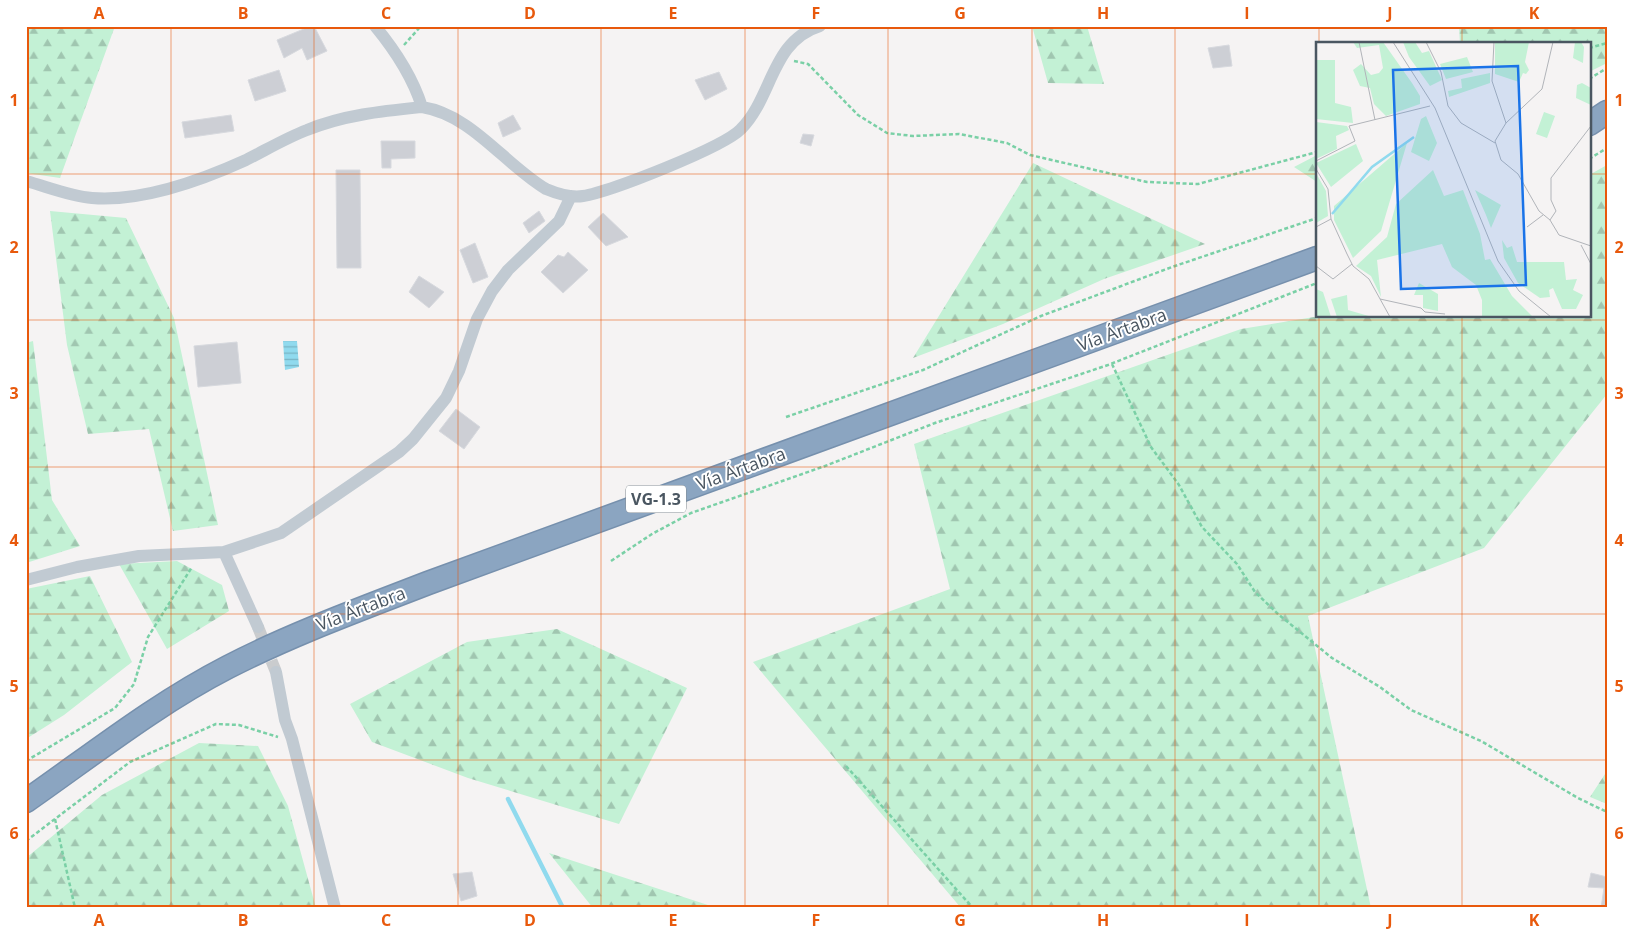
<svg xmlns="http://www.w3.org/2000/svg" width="1633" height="934" viewBox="0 0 1633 934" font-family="'Open Sans',sans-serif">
<defs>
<pattern id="forest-firs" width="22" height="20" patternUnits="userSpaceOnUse" patternTransform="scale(1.25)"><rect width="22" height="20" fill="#c3f1d5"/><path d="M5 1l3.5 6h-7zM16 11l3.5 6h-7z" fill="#a0c6b0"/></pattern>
<pattern id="water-rules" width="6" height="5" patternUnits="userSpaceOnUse" patternTransform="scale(1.25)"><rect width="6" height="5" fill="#90daee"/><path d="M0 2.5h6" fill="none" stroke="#78b4c4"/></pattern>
</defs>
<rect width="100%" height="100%" fill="#f5f3f3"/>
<path fill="url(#forest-firs)" d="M26,26H115L60,178L26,173Z
M1032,26H1087L1104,84L1048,83Z
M1459,26H1607V63L1589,72V44H1460Z
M1317,155V182L1294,167Z
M1033,163L1205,244L1104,279L1003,324L913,358Z
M1607,165V394L1484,548L1308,616L1371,908H961L753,662L950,589L914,444L1241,329L1320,316H1589V175Z
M50,211L126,218L174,318L218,525L173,531L149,429L88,434L67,345Z
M33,341L52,500L80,546L26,563V343Z
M177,561L222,585L229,611L167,649L119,564Z
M90,576L132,662L64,715L26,739V589Z
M557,629L687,688L619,824L468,778L372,742L350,704L467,642Z
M199,743L258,746L288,806L316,908H26V858L102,795Z
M1607,771V804L1590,797Z
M549,853L717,908H593Z"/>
<path fill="url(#water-rules)" d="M283,341H297L299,367L285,370Z"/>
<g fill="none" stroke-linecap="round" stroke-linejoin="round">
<path stroke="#90daee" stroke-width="4.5" d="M508,799L563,908"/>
</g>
<path fill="#cdcfd5" stroke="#d7d9de" d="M311,26H314L327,51L307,60L302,48L284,58L277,40Z
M1229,45L1232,66L1213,68L1208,48Z
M279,70L286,91L255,101L248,80Z
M719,72L727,89L705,100L695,80Z
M231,115L234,131L185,138L182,122Z
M513,115L521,129L503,137L498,123Z
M803,134L814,135L811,146L800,143Z
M381,141H415V158L391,159V168H382Z
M336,170H360L361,268H337Z
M539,211L545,221L529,233L523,223Z
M603,213L628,237L606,246L588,227Z
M475,243L488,277L473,283L460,250Z
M568,252L588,270L563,293L541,272L558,255L564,257Z
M419,276L444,292L429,308L409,292Z
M237,342L241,383L198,387L194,346Z
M456,409L480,427L464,449L439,431Z
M472,872L477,896L461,901L453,874Z
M1591,873L1607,877V908H1601L1604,888L1588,887Z"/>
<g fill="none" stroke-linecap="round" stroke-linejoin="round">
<path stroke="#caccce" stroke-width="12" stroke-dasharray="12 6" stroke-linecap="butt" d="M258,627L276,672"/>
<g stroke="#7690ad" stroke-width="25">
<path id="highway" d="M1589,124L1607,112
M26,801C92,755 156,704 228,667C292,634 361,609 428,583L1317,258"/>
</g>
<path stroke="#7ad0a6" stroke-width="2.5" stroke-dasharray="4 2.5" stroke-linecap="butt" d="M404,45L421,26
M1589,48L1607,43
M794,61L808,64L858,115L887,133L913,136L959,134L1007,143L1030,155L1147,182L1198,184L1317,152
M1589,79L1607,68
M1589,159L1607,148
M1112,364L1151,447L1179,485L1202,527L1237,564L1255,592L1278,614L1332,658L1380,687L1411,710L1481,741L1578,798L1607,812
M786,417L923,370L1041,316L1172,267L1317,218
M611,561L652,534L691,513L825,466L935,423L1108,365L1317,283
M26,761L115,708L134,684L148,637L192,567
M846,766L973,908
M55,819L75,908
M26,841L130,762L216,724L239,725L278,737"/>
<path stroke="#c1cad2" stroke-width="12" d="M375,26C394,49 413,78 422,107
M26,181C48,187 70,196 92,198C141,202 202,180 246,160C266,150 286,138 307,130C343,115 383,111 422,107C472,115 504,164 546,189C558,194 571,198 583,196C610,192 724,147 741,129C773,97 771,41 820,26
M224,552L258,627
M26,580L77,567L139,556L224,552L281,533L399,452L413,439L446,398L459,371L477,319L492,291L508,270L559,221L571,196
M276,672L285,720L292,739L335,908"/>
<use href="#highway" stroke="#8ba5c1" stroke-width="22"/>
</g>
<path fill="none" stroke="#e8590c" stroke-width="1" stroke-opacity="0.55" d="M171,26V908M314,26V908M458,26V908M601,26V908M745,26V908M888,26V908M1032,26V908M1175,26V908M1319,26V44M1462,26V44M26,174H1317M1589,174H1607M1319,316V908M1462,316V908M26,320H1607M26,467H1607M26,614H1607M26,760H1607"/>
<g text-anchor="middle" stroke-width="4" stroke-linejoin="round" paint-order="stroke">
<rect fill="#fff" stroke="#808990" stroke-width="1" x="626" y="485.5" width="60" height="27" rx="4"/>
<g font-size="16" font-weight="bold" fill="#4a5661">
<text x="656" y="505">VG-1.3</text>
</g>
<g font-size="18" fill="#4a5661" stroke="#fff">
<text transform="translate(1122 330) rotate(-20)" y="6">Vía Ártabra</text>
<text transform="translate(741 469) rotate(-20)" y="6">Vía Ártabra</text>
<text transform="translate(361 609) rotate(-21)" y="6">Vía Ártabra</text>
</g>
</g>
<g transform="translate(1316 42)">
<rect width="275" height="275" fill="#f5f3f3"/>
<path d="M228,70L239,74L231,96L220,92ZM0,131L10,149L12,174L0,181Z" fill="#c3f1d5"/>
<path d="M37,0H67L96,41L104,54V62L70,74L58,62L54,46L44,44L37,28L45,22L55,33L63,31L67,26L63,3L41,6ZM87,0H99L106,11L113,9L126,38L114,44L93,15ZM179,0H213L209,20L213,28L210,32L207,31L203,40L179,32ZM259,0H265L268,5L267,21L257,16ZM151,15L157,30L130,37L124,22ZM0,18H19V61L35,65L37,81L0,77ZM174,31V41L133,55L132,49L146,46L145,37ZM266,41L275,46V63L260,56L261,43ZM110,74L121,101L113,119L95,110L105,77ZM0,80L31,84L33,88L20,94L21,107L0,117ZM91,101L65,189L37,216L18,178V164ZM40,102L47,119L15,145L0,121ZM117,128L128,154L147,148L164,192L169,218L174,217L196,254L217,275H166V258L160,243L136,225L126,202L61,218L65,255L55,234L40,224L71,195L80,162ZM159,148L185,163L175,186L170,173ZM186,198L191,206L196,204L201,220H248L250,238L261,237L257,248L267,253L260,267H246L237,246L233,248L234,255L224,256L202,241L188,216ZM103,241L122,252V269L107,266V253H98ZM0,247L7,250L15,275H0ZM31,253L32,268L56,275H21L15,257Z" fill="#c3f1d5"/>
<path fill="none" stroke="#90daee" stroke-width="2.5" d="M16,172L56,125L98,95"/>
<path fill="none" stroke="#b1b4b9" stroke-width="1" d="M43,0L59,78M77,0L119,66L182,219L203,249L235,275M110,0L125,30L132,64L145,81L179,101M178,0L176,39L190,81L179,99L185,118L202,132L223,169L234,178L243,193L275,204M190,81L226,47L237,0M0,119L39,99L33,84L114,64M0,127L12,147L15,177L31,212L37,224L53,237L74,275M234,178L240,169L235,158V136L275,84M0,185L15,177M211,185L227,173M265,203L275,222M0,224L17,237L36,222M64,257L105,266L109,270L129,272"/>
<path fill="#1a73e8" fill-opacity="0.15" stroke="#1a73e8" stroke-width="2.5" d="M202,24L210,243L85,247L77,28Z"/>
<rect width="275" height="275" fill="none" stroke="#4a5661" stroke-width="2.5"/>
</g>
<rect width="1633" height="934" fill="none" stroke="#ffffff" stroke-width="55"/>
<rect x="28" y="28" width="1578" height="878" fill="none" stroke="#e8590c" stroke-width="2"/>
<g font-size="16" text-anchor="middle" font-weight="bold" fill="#e8590c">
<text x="99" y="19">A</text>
<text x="243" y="19">B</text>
<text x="386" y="19">C</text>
<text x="530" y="19">D</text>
<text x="673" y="19">E</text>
<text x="816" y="19">F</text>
<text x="960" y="19">G</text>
<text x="1103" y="19">H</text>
<text x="1247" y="19">I</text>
<text x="1390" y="19">J</text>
<text x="1534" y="19">K</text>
<text x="14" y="106">1</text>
<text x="1619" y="106">1</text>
<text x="14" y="253">2</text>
<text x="1619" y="253">2</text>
<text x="14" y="399">3</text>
<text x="1619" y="399">3</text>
<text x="14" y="546">4</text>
<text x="1619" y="546">4</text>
<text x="14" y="692">5</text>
<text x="1619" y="692">5</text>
<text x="14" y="839">6</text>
<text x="1619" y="839">6</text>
<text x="99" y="926">A</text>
<text x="243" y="926">B</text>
<text x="386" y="926">C</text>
<text x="530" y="926">D</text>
<text x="673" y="926">E</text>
<text x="816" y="926">F</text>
<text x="960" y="926">G</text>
<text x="1103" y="926">H</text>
<text x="1247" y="926">I</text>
<text x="1390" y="926">J</text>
<text x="1534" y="926">K</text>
</g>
</svg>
